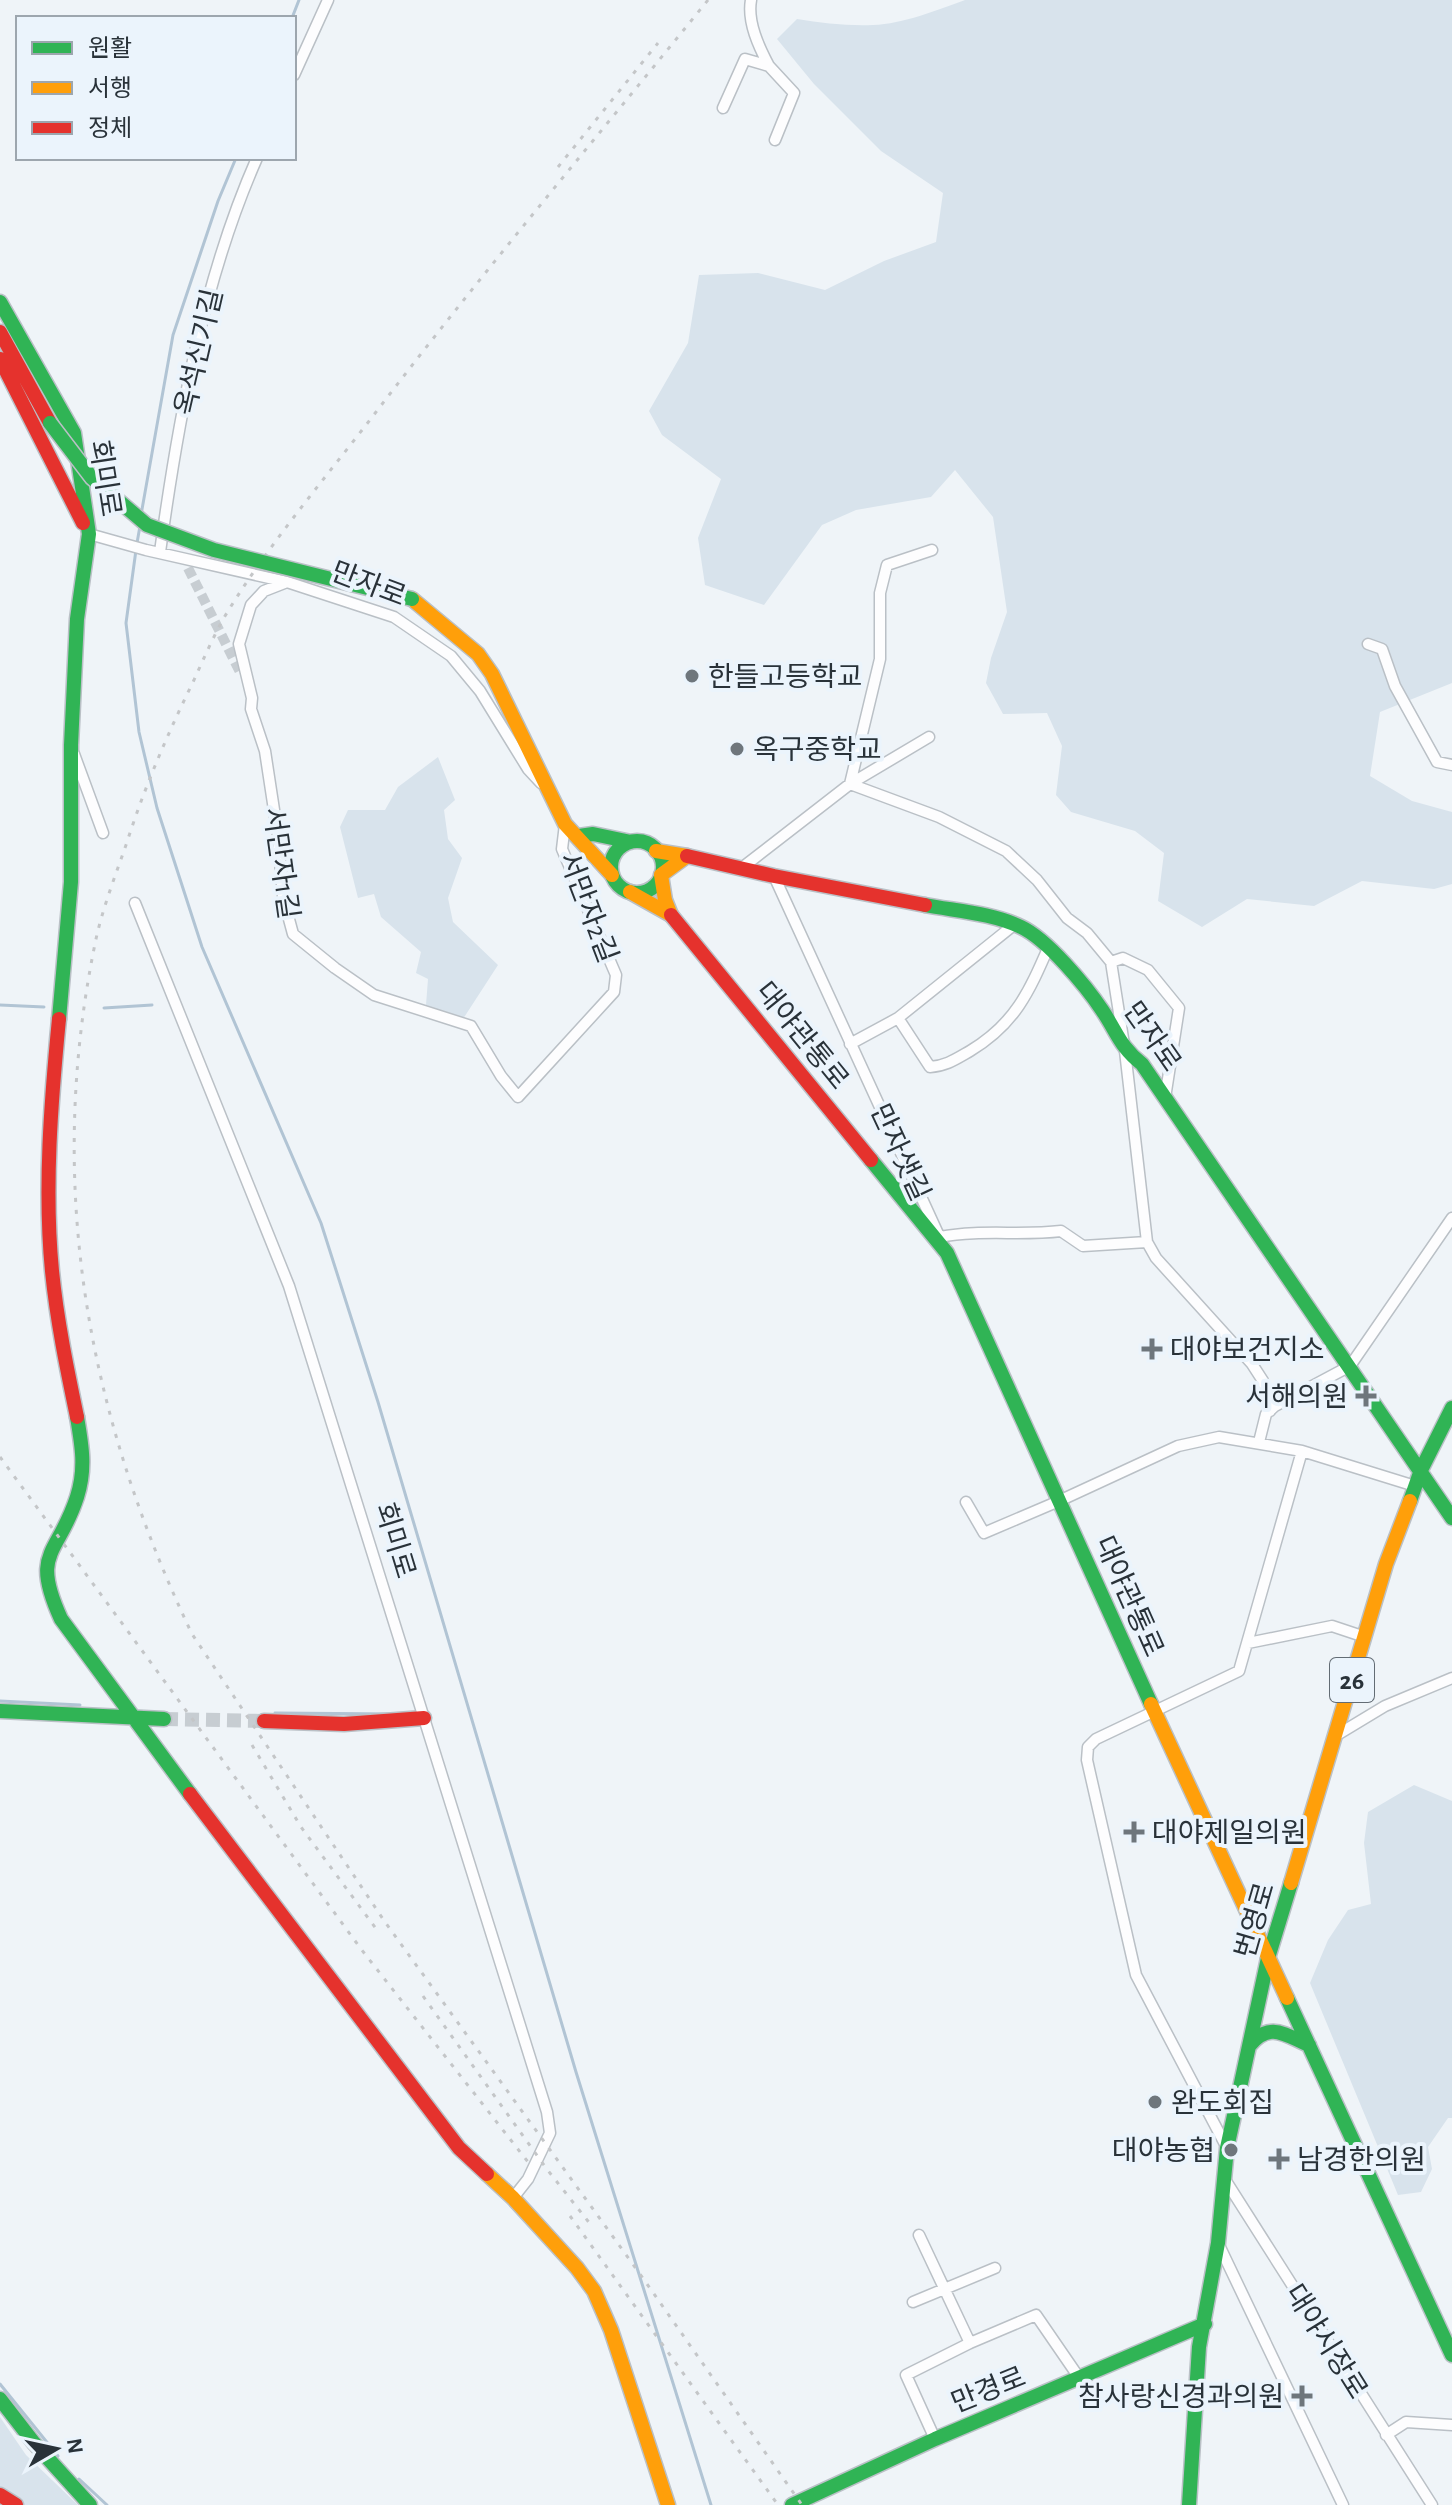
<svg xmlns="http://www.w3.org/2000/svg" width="1452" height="2505" viewBox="0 0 1452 2505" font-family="'Alegreya Sans','Noto Sans KR',sans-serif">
<rect width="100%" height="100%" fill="#eff4f8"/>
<path fill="#d8e3ec" d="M965,0H1452V683L1380,712L1370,776L1412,801L1452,812V884L1434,889L1362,881L1314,906L1247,899L1202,927L1158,901L1164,853L1135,831L1071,812L1056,795L1062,746L1047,713L1003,714L986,683L991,658L1007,612L993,517L955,470L931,497L856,510L822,525L764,605L705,585L698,538L721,479L662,435L649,411L688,343L699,275L758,273L825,290L884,261L936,242L943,193L881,151L814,84L777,39L797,19C822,23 847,26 873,25C903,24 937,10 965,0Z
M438,757L455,800L444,810L448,839L462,858L448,898L453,922L498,965L463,1019L426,1005L428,979L416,973L421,952L381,917L374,894L358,898L340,827L348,810H385L398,787Z
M1414,1785L1452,1801V2118H1448L1428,2147L1432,2169L1421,2192L1398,2195L1310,1983L1328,1940L1348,1910L1371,1904L1364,1843L1368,1812Z
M0,2417L26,2455L78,2505H25L0,2492Z"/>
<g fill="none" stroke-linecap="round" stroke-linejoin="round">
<path stroke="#b1c4d4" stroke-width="3" d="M292,18L299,0
M141,515L173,335L218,201L236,158
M137,543L140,526
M136,550L126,623L139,732L157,808L202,947L321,1223L378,1402L576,2072L711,2505
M0,1005L44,1007
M104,1008L152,1005
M0,1701L80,1705
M275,1713L396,1714
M0,2384L58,2456
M79,2479L107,2505"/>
<path stroke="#c7cdd2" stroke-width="10" stroke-dasharray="10 5" stroke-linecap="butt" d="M188,568L241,674"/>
<path stroke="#c7cdd2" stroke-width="14" stroke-dasharray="14 7" stroke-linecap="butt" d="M164,1719L264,1721"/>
<g stroke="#bac0c6" stroke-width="13">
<path id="street" d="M769,66L794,93L775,140
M294,75L328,0
M723,108L745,59L769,66C759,47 747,22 751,0
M89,534L146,550L287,582L394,617L451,656L480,691L528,769L541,783
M932,550L887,565L880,593V659L850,784L939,817L1006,851L1037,880L1067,918L1087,933L1111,962L1125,1051L1147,1242L1156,1258L1252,1364L1263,1381L1270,1411
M160,552C178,421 203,280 257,158
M287,582L264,591L251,605L239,644L252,698L251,709L265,751L278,836L283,897L293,934L335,968L374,995L471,1026L501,1076L518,1097L614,992L616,975L562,849L565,824
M1368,644L1382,649L1395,686L1437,762L1452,765
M74,754L103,833
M743,867L850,784L929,737
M774,876L940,1238
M135,903L289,1286L547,2112L550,2133L528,2179L513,2198
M1111,962L1123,958L1148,970L1179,1008L1165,1098
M898,1018L930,1067C946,1066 956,1059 970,1051C1015,1024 1029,992 1049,946
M850,1044L898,1018L1015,924
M940,1237C981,1229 1021,1236 1061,1231L1083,1246L1147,1242
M1259,1442L1266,1414L1275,1406L1350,1366L1452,1218
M966,1502L984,1533L1059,1501L1178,1446L1219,1437L1302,1451L1415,1486
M1248,1643L1332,1626L1365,1637
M1337,1735L1385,1706L1452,1678
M1226,2146L1136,1975L1087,1760L1088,1747L1096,1739L1239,1671L1302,1451
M1224,2178L1432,2505
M919,2235L970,2343
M1218,2243L1343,2505
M913,2302L995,2268
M1386,2435L1406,2422L1452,2425
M935,2439L906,2375L970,2343L1036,2315L1080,2379"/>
</g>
<g stroke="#bac0c6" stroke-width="17">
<path id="fast" d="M0,302L74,433L89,534L77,619L71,745V882L59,1019
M579,836L593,834L631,842
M611 867a26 26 0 1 1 52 0a26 26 0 1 1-52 0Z
M925,905C956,911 992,913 1021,927C1047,939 1086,986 1102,1010C1117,1032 1120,1047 1142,1064L1452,1518
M871,1160L947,1253L1151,1704
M77,1417C82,1446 86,1469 77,1497C58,1556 30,1551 61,1619L190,1794
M1410,1501L1421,1470L1452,1408
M0,1711L164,1719
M1287,1998L1452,2355
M1250,2045C1270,2021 1285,2035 1309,2045
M0,2399L34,2443L90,2505
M792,2505L935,2439L1205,2324
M1189,2505L1199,2347L1218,2243L1227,2148L1268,1958L1291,1883"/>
</g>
<g stroke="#bac0c6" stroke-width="17">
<path id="slow" d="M412,599L478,654L492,674L565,824L612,875
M630,892L671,915L665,900L661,875L687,856L656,851
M1151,1704L1287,1998
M1291,1883L1386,1564L1410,1501
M487,2174L513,2198L577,2268L594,2291L611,2330L668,2505"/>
</g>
<g stroke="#bac0c6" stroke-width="17">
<path id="jam" d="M0,332L50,423
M0,359L83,523
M687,856L774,876L925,905
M671,915L871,1160
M59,1019C51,1101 44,1189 52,1271C57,1321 67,1369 77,1417
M264,1721L344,1724L424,1718
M190,1794L459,2148L487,2174
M0,2495L16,2505"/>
</g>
<use href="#street" stroke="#fdfdfe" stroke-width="10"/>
<use href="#fast" stroke="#30b455" stroke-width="14"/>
<use href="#slow" stroke="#ff9f0a" stroke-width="14"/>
<use href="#jam" stroke="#e5322d" stroke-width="14"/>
<path stroke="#c4c6c8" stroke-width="3" stroke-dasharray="4 8" stroke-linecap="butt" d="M708,0C597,137 483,272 376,412C324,480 266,547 222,621C212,640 203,660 194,680C168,733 145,786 127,842C116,874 103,907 96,939C45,1182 86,1412 192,1634L385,1922L640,2274L802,2505
M558,167L658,43
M0,1457L361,1949L528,2162
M252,1745L301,1827L377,1930
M423,1996L546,2168L591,2225
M570,2216L778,2505"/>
<g stroke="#bac0c6" stroke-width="17" stroke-linecap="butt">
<path id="fast-bridge" d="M50,423L92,478L147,525L214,550L412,599"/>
</g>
<use href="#fast-bridge" stroke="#30b455" stroke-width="14"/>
</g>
<g fill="#6e767c" stroke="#ebf4fc" stroke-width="3">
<circle cx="692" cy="676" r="8"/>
<circle cx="737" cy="749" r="8"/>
<path d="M1148 1337h8v8h8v8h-8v8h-8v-8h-8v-8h8z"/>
<path d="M1362 1384h8v8h8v8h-8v8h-8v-8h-8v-8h8z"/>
<path d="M1130 1820h8v8h8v8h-8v8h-8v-8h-8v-8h8z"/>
<circle cx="1155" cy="2102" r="8"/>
<circle cx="1231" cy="2150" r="8"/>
<path d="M1275 2147h8v8h8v8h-8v8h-8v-8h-8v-8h8z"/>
<path d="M1298 2384h8v8h8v8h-8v8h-8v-8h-8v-8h8z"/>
</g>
<g text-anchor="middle" stroke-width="8" stroke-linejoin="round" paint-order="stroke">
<rect fill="#ebf4fc" stroke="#636c74" stroke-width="2" x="1330" y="1658" width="44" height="44" rx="6"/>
<g font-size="26" font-weight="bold" fill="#293239">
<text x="1352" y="1689">26</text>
</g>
<g font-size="28" fill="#293239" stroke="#ebf4fc">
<text transform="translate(198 352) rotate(-77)" y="10">옥석신기길</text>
<text transform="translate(106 478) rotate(81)" y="10">회미로</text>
<text transform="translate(369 583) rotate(21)" y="10">만자로</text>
<text transform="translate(282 863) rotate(82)" y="10">서만자1길</text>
<text transform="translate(589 907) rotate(69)" y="10">서만자2길</text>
<text transform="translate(803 1035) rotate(51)" y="10">대야관통로</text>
<text transform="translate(1153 1036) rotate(55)" y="10">만자로</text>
<text transform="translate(901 1152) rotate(65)" y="10">만자샛길</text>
<text transform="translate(396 1540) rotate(73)" y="10">회미로</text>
<text transform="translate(1130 1596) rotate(66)" y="10">대야관통로</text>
<text transform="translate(1254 1920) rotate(-74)" y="10">번영로</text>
<text transform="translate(1327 2341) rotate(58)" y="10">대야시장로</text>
<text transform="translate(988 2389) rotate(-22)" y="10">만경로</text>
</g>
<g font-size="28" fill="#293239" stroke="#ebf4fc" text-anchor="start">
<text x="708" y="686">한들고등학교</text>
<text x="753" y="759">옥구중학교</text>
<text x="1170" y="1359">대야보건지소</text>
<text x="1348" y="1406" text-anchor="end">서해의원</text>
<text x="1152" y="1842">대야제일의원</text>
<text x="1171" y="2112">완도회집</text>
<text x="1215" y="2160" text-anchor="end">대야농협</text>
<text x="1297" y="2169">남경한의원</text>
<text x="1284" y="2406" text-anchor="end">참사랑신경과의원</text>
</g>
</g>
<rect x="16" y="16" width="280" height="144" fill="#ebf4fc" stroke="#9da6ae" stroke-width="2"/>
<rect x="32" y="42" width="40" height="12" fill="#30b455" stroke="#9da6ae" stroke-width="2"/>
<text x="88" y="56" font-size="24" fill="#293239">원활</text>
<rect x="32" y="82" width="40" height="12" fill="#ff9f0a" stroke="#9da6ae" stroke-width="2"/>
<text x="88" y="96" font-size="24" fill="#293239">서행</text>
<rect x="32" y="122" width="40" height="12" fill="#e5322d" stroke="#9da6ae" stroke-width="2"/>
<text x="88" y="136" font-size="24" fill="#293239">정체</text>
<g transform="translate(56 2449) rotate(81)" stroke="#ebf4fc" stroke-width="6" paint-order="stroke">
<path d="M0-6L14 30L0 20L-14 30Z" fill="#293239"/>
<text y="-12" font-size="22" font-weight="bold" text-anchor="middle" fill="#293239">N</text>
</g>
</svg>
